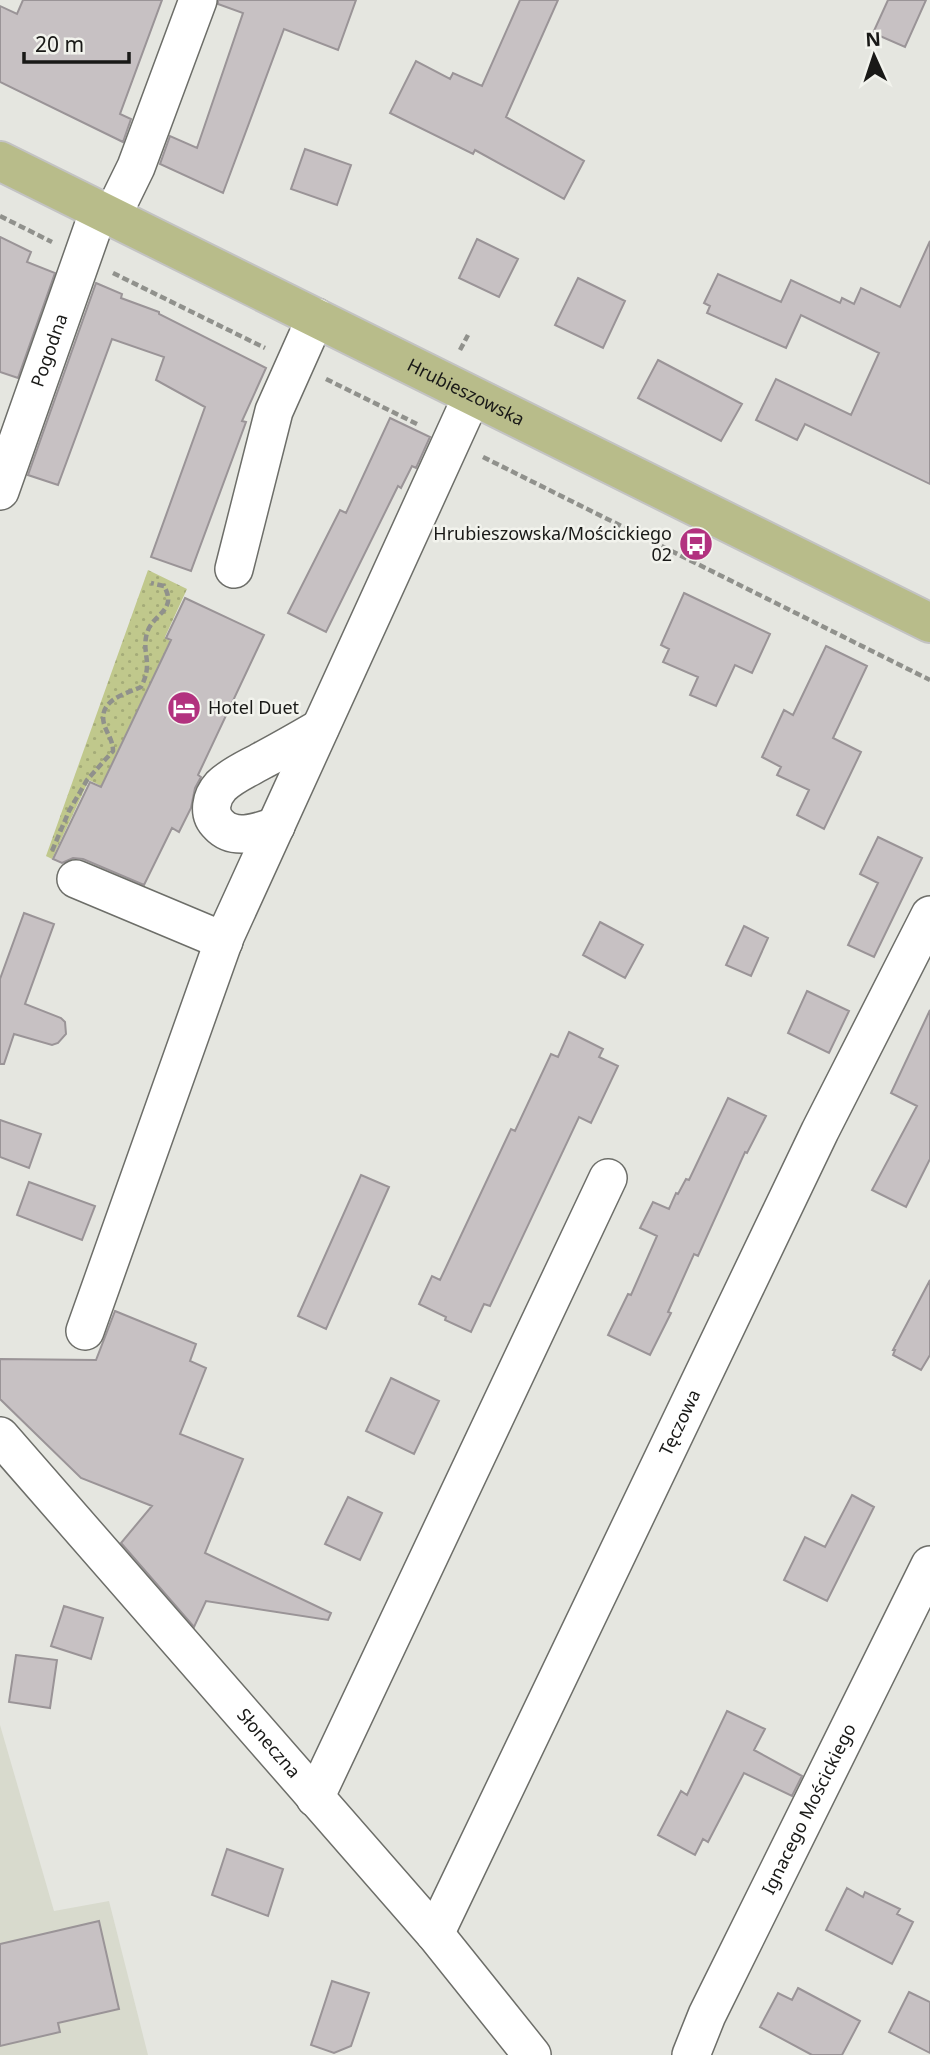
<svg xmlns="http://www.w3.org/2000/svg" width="930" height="2055" viewBox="0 0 930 2055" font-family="'Noto Sans',sans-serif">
<defs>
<pattern id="park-dots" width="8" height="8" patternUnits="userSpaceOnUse" patternTransform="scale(1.75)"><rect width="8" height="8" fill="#c0c88c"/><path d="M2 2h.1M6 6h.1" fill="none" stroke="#a4ab78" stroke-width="1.8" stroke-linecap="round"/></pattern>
</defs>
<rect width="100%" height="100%" fill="#e5e6e0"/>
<path fill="#d8dacd" d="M0,1725L54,1911L109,1901L148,2055H0Z"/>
<path fill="url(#park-dots)" d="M148,570L187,589L165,637L170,641L101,786L89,780L52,859L46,856Z"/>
<path fill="#c7c1c3" stroke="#9a9497" stroke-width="2" d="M23,0H162L120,114L131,119L123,142L0,82V6L17,14Z
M218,0H356L338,50L284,29L223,193L160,164L170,136L197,148L243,13L218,4Z
M520,0H558L506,117L584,161L564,199L475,150L473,154L390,113L416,61L450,79L453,73L482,86Z
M888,0H926L905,47L873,33Z
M305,149L351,165L337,205L291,189Z
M0,237L31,252L27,262L55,273L18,378L0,372Z
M477,239L518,259L499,297L459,278Z
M930,241V484L805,424L797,440L756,420L776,379L851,415L879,353L801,315L786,348L707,313L710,306L704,303L718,274L781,302L791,280L840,303L842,298L854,304L861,288L900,307Z
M578,278L625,301L603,348L555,325Z
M96,283L122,294L121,298L159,312V314L266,368L242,421L246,422L191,571L151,557L205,407L156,380L164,357L112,339L58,485L28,475Z
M658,360L742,404L721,441L638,398Z
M390,418L430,437L416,468L412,466L401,488L398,486L326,632L288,613L340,510L346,513Z
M684,593L770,634L752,673L735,665L716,706L690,695L698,677L663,662L669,649L661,645Z
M185,598L264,635L198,775L201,777L195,788L191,808L179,832L172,828L144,885L83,859L73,858L62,863L53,859L90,782L101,787L171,640L166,638Z
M826,646L867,666L833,738L861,752L824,829L797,815L809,790L777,775L781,767L762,757L784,710L793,715Z
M878,837L922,858L874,957L848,945L878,883L860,874Z
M24,913L54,924L25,1004L61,1018L65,1022L66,1034L58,1043L52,1045L14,1034L4,1064H0V979Z
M600,922L643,945L625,978L583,955Z
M744,926L768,938L751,976L726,965Z
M807,991L849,1011L829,1053L788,1033Z
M930,1010V1159L906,1207L872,1190L917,1106L891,1093Z
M569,1032L603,1049L599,1057L618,1066L591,1123L579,1117L490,1306L484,1304L471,1332L445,1320L446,1317L419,1304L432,1276L440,1280L511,1129L515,1131L551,1054L558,1057Z
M728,1098L766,1116L747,1153L745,1152L698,1256L694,1254L668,1312L671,1313L650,1355L608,1335L628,1294L631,1295L657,1236L640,1228L653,1202L669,1209L676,1193L678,1194L686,1179L689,1180Z
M0,1120L41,1134L29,1168L0,1157Z
M361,1175L389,1187L326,1329L298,1316Z
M29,1182L95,1206L82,1240L17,1215Z
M930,1280V1355L921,1370L893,1355L895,1350H893Z
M115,1311L196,1344L190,1361L206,1368L180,1434L243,1459L205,1553L331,1613L328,1620L206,1601L194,1627L121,1543L152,1506L81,1478L0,1399V1359L96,1360Z
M391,1378L439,1401L414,1454L366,1431Z
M852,1495L874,1507L827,1601L784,1580L805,1537L825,1547Z
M348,1497L382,1513L360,1560L325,1544Z
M64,1606L103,1618L91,1659L51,1646Z
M16,1655L57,1660L50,1708L9,1702Z
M727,1711L765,1729L754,1750L802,1776L792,1796L744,1773L708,1842L703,1839L695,1855L658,1835L681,1791L687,1795Z
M227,1849L283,1869L268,1916L212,1895Z
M847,1888L863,1897L865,1892L900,1909L897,1914L913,1922L892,1964L826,1930Z
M99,1921L119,2009L58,2023L60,2032L0,2046V1944Z
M332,1981L369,1993L351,2046L334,2053L311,2045Z
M798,1988L860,2021L842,2055H812L760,2027L778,1993L792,2000Z
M909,1992L930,2002V2053L889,2032Z"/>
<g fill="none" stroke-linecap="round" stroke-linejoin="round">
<g stroke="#6d6e69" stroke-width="40">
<g id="minor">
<path d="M112,216L136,167L198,0"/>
<path id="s1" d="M0,491L99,210"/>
<path d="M234,569L274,411L316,317"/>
<path d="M276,826C258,832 234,841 219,825C207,814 211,797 221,786C232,775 249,768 263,760C282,750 301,739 320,728"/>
<path d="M76,879L224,941"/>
<path d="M85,1331L225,937L472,396"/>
<path id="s2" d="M0,1436L435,1934L532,2055"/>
<path d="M315,1798L608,1178"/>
<path id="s3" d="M435,1934L820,1131L930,915"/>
<path id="s4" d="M691,2055L707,2015L930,1565"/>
</g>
</g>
<g stroke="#c3c3c3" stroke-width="42">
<g id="major">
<path id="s5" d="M0,161L930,623"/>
</g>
</g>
<path stroke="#90918c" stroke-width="4.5" stroke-dasharray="7 3.5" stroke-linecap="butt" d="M0,216L52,242
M113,273L265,348
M460,350L468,335
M326,379L419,425
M483,457L930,680
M52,851L69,811L87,780L113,751C113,740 107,734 104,724C98,700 125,694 141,687C154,662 141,654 147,633C153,613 178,611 164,586L151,583"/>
<use href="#minor" stroke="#fff" stroke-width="37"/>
<use href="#major" stroke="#b8bc8a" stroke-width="38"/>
</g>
<defs>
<g id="bus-disc" transform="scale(1.75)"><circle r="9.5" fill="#b2327f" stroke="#f2f3ed"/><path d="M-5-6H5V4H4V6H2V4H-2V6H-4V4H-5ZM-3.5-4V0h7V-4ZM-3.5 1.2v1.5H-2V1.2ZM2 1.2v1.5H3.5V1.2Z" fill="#fff"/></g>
<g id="hotel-disc" transform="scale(1.75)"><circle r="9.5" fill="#b2327f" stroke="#f2f3ed"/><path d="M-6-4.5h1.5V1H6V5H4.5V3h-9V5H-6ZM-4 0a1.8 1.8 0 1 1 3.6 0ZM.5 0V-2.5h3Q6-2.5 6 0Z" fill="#fff"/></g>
</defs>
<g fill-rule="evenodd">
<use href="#bus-disc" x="696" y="544"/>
<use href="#hotel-disc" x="184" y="708"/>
</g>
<g text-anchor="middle" stroke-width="5" stroke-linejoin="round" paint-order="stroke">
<g font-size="18" fill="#191917" stroke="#f2f3ed">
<text dy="6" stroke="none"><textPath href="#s1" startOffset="149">Pogodna</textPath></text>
<text dy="6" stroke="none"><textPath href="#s5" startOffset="520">Hrubieszowska</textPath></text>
<text dy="6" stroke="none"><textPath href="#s3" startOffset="567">Tęczowa</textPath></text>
<text dy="6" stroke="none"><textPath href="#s2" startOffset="408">Słoneczna</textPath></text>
<text dy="6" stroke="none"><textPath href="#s4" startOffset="273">Ignacego Mościckiego</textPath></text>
</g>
<g font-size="18" fill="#191917" stroke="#f2f3ed" text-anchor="end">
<text x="672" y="540">Hrubieszowska/Mościckiego<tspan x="672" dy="21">02</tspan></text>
<text x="208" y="714" text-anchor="start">Hotel Duet</text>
</g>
</g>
<g transform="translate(874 56) rotate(357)" stroke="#f2f3ed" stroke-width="5" paint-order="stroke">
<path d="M0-5L12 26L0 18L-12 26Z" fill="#191917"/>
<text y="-10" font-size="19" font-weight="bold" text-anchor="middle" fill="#191917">N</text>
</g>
<path d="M24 52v10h105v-10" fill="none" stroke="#191917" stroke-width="3.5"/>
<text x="35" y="52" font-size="21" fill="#191917" stroke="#f2f3ed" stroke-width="5" paint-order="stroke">20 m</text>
</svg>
